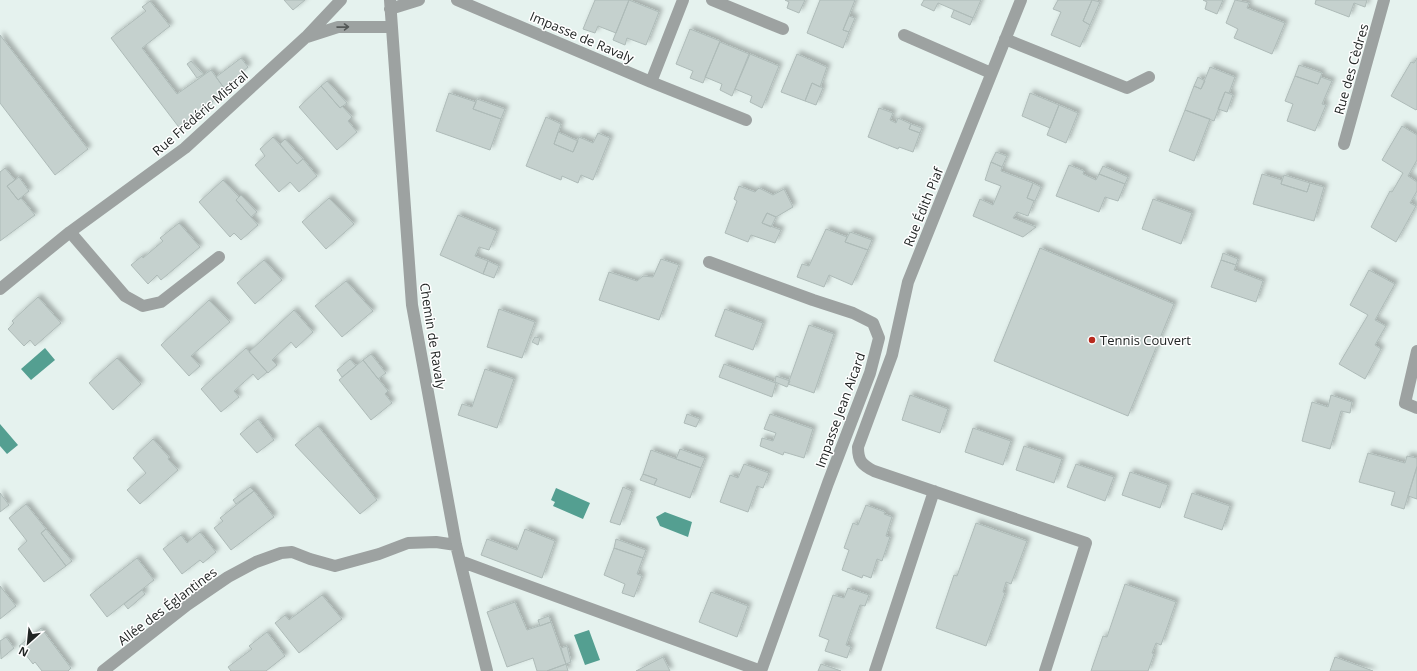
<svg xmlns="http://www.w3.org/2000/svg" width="1417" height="671" viewBox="0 0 1417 671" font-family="'Open Sans',sans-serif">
<defs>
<filter id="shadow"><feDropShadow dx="3.5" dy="-3.5" stdDeviation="2" flood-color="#0004"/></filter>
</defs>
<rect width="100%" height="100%" fill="#e5f2ee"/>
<path fill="#549f91" d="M45,348L55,360L31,380L21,369Z
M0,424L18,445L7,454L0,446Z
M556,488L590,503L583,519L553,506L555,502L551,500Z
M665,512L692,522L688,537L660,526L656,517Z
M589,630L600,660L585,665L574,635Z"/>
<path fill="#c5d1ce" stroke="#aebbb8" filter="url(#shadow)" d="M284,0H305L293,10Z
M595,0H629L616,33L598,26L595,33L583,29Z
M629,0L659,12L646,45L627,38L625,45L613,40Z
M785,0H805L799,13L787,8L789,2Z
M820,0H855L843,30L849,32L843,48L807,33Z
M924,0H981L973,18L938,3L934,11L921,5Z
M1058,0H1092L1083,21L1090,25L1080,47L1051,35L1061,12L1053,9Z
M1092,0L1100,2L1090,25L1083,21Z
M1203,0H1223L1217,14L1205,9L1207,2Z
M1235,0L1249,3L1247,8L1285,23L1272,54L1234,38L1238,29L1226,23Z
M1316,0H1367L1365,7L1354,3L1349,17L1315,4Z
M150,1L170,26L142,48L177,94L211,70L224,88L208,107L181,130L111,38L146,11L142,7Z
M954,10L973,18L970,25L951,17Z
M849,16L855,18L849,32L843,30Z
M690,29L720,41L703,83L690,78L693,71L676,64Z
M0,35L88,149L55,175L0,103Z
M720,42L749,54L732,96L720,90L722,84L705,77Z
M750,54L779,66L762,108L750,102L752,96L735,89Z
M797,54L827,67L820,87L812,83L805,101L781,92Z
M241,58L248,67L224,88L216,77Z
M1417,58V109L1416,110L1391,96L1411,62L1414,63Z
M191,61L200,71L204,74L197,78L187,64Z
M1299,65L1322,73L1318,84L1295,76Z
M1210,67L1235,77L1229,93L1225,92L1214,121L1185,110L1194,86L1201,89Z
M1295,76L1318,84L1321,77L1332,81L1322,104L1326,105L1315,131L1287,121L1293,104L1285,101Z
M1198,77L1205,81L1201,89L1194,86Z
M327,81L347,103L340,108L321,86Z
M812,83L823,88L816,105L805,101Z
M321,86L340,108L342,106L352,117L348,121L357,132L337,150L299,107Z
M1225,92L1233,95L1227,112L1218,109Z
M449,93L476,102L473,109L501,119L490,150L436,131Z
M1030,93L1059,105L1050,128L1022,116Z
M477,99L505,109L501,119L473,109Z
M1059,105L1078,113L1066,143L1047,135Z
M879,108L893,113L890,120L896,123L898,118L911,124L909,129L920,133L913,152L899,147L898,149L868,137Z
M1185,110L1210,119L1194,161L1169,151Z
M546,117L561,124L554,144L573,152L579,137L593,143L598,133L610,138L593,180L581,175L578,183L562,176L561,180L526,166Z
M911,124L922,128L920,133L909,129Z
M1402,126L1417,135V160L1408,176L1417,182V191L1410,203L1416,206L1396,242L1371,227L1390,191L1392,192L1403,173L1382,160Z
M558,132L578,141L573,152L554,144Z
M273,137L297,164L303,159L317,176L299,192L290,182L279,192L255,165L265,156L260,149Z
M285,139L303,159L297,164L280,144Z
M996,152L1007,156L1002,167L991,162Z
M991,162L1002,167L1001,171L1033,183L1027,198L1034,201L1028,216L1017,212L1013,218L1036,227L1023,237L973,216L980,199L993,205L1001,186L985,180Z
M1069,165L1084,171L1083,174L1096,180L1099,174L1125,184L1118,201L1105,197L1099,212L1056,196Z
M1103,166L1128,177L1125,184L1099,174Z
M5,168L15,180L7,186L18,200L21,198L35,215L0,241V172Z
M1262,174L1282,180L1281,184L1307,192L1310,183L1324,187L1314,221L1253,204Z
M1284,175L1310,183L1307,192L1281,184Z
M19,177L29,191L18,200L7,186Z
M223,180L239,197L236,200L258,225L241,240L234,233L230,237L199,202Z
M1033,183L1041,187L1035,201L1027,198Z
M739,186L755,192L759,188L773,195L784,189L793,207L776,217L767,213L762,223L781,230L775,243L751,235L748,242L725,233L737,201L734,199Z
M241,195L257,212L251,217L236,200Z
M329,198L354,224L326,249L302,222Z
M1153,199L1192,213L1181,244L1142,229Z
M767,213L776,217L771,227L762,223Z
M458,215L497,231L489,250L479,247L475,256L488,261L483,274L440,255Z
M179,223L200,247L161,280L157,275L148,284L131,265L142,256L143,258L163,241L160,238Z
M826,229L847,237L845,242L868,250L852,285L829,275L824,287L797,277L802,264L809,266Z
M850,232L872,240L868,250L845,242Z
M1040,248L1174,304L1128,416L994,361Z
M1223,253L1238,259L1236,265L1221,260Z
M661,259L679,265L659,320L599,300L609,272L637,281L643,276L653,277Z
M264,260L282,280L255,304L237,283Z
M1221,260L1236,265L1234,270L1263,281L1256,302L1211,287Z
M488,261L499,266L494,278L483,274Z
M1369,270L1395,284L1375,320L1386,326L1375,345L1381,349L1365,379L1339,364L1368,315L1350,305Z
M346,281L373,311L342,337L315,306Z
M38,297L61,323L35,346L30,340L24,346L8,329L14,323L12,321Z
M209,300L230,322L191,356L200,366L189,376L161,345Z
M499,309L535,322L522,358L487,347Z
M725,309L763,323L753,350L715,336Z
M294,310L313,332L296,348L291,342L272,360L277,365L268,373L249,352Z
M809,325L834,334L814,393L788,384Z
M535,337L540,338L538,345L532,342Z
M246,348L267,372L258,380L253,374L234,391L239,397L221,412L201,389Z
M371,354L386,373L378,379L363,360Z
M117,358L141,384L113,410L89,383Z
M350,359L356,366L342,377L337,370Z
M363,360L388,391L385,394L392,403L371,420L339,380Z
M724,364L776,383L772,397L719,377Z
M485,369L514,379L497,428L458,415L462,404L472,407Z
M776,376L790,381L787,387L775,382Z
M910,395L948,409L940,433L902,420Z
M1331,395L1352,402L1350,413L1341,411L1330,449L1302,441L1312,402L1328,407Z
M687,414L700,419L696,427L684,423Z
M770,414L813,429L804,458L784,452L783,455L760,446L762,438L773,441L776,433L764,429Z
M258,419L274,440L257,453L240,434Z
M318,426L377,500L360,514L295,445Z
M973,428L1011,441L1003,465L965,452Z
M153,439L169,457L168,459L178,470L140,504L127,490L146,473L133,458Z
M1024,446L1062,459L1054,483L1016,470Z
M680,449L705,458L701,468L676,459Z
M651,450L701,468L690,498L654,485L657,479L643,474Z
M1368,453L1405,463L1407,456L1417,458V466L1404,509L1391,505L1395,492L1359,482Z
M744,464L769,473L763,488L757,486L748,512L720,502L730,475L738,478Z
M1076,464L1114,477L1105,501L1067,487Z
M1417,467V499L1408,496Z
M1130,472L1168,485L1160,508L1122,495Z
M643,474L657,479L654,485L640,480Z
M250,487L254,491L236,504L233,500Z
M623,487L632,491L620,525L610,522Z
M254,491L274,517L231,550L214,528L223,521L220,518Z
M0,493L9,505L0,512Z
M1192,493L1230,506L1222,530L1184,517Z
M26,504L46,529L41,533L66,566L44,582L18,549L27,541L9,518Z
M866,505L885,512L884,514L892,517L886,536L890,537L882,561L877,559L871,578L863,575L862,578L842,570L849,550L844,548L853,523L858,525Z
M976,523L1027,541L1011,584L1006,582L1003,592L1005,593L986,646L936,628L954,575L957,576Z
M46,529L72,561L66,566L41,533Z
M525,529L555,541L542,578L481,555L487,539L517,550Z
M200,532L216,552L203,563L200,560L182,574L163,549L181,535L187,543Z
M616,539L646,550L643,558L614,548Z
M614,548L643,558L637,574L642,576L634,597L622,593L625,584L604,575Z
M137,558L154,580L107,617L90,595Z
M1125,584L1176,602L1161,645L1156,643L1152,653L1154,654L1148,671H1091L1103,636L1107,637Z
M0,586L16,606L0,619Z
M848,588L869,595L865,606L860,605L846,645L851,647L847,658L825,651L829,640L819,636L833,595L844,598Z
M142,590L145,594L128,609L124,604Z
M711,592L748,606L737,637L699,622Z
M322,595L342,619L299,653L275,623L285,615L289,620Z
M515,602L527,630L551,622L566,664L547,671H537L533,658L507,667L487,612Z
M549,616L551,622L540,626L538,620Z
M41,628L71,668L68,671H42L35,662L33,664L19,646Z
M267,632L285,656L266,671H231L228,667L252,649L249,646Z
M6,637L14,648L1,659L0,641Z
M567,646L571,662L566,664L561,648Z
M663,657L670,671H636Z
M1335,657L1373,671H1330Z
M566,664L568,671H547Z
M821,664L841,671H818Z"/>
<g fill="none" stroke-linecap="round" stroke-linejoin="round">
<path stroke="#9da2a1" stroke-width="12" d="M390,0L412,305L456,545L487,671
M457,0L651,82L683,0
M712,0L783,29
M1021,0L908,282L892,355L858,447C858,461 862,465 874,471L1086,543L1045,671
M390,9L419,0
M904,35L991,73
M307,37L338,27H391
M1005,39L1127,88L1149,77
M651,82L746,120
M1344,144L1384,0
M70,232L125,296L143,306L161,302L219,257
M709,262L813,300L853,313L873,323L879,338L870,373L828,483L761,671
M0,289L70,232L185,148L306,37L341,0
M1417,351L1405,403L1417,408
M460,561L761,671
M103,671L187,605L228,577L256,562L281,553L292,552L310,559L335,566L379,554L408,543L436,542L456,545
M875,671L934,491"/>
</g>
<defs><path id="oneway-shaft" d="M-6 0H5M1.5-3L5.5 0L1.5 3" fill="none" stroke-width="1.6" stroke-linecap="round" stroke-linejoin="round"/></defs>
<use stroke="#535756" href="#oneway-shaft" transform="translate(343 27) rotate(-1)"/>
<circle fill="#b82a1e" stroke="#fff" stroke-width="1.5" cx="1092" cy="340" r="4"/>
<g text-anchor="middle" stroke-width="3" stroke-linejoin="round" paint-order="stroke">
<g font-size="13" fill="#212524" stroke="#fff">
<text transform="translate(582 37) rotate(23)" y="5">Impasse de Ravaly</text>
<text transform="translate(1351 69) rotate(-74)" y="5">Rue des Cèdres</text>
<text transform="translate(200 113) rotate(-41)" y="5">Rue Frédéric Mistral</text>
<text transform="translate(923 207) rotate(-68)" y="5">Rue Édith Piaf</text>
<text transform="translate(433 336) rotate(81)" y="5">Chemin de Ravaly</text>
<text transform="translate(840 410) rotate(-70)" y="5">Impasse Jean Aicard</text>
<text transform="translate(167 606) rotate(-37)" y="5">Allée des Églantines</text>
</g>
<g font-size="13" fill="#212524" stroke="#fff" text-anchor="start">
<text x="1100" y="345">Tennis Couvert</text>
</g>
</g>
<g transform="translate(28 643) rotate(207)" stroke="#ffffff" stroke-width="3" paint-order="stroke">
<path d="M0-3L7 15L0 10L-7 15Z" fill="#212524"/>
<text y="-6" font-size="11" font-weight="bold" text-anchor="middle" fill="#212524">N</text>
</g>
</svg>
